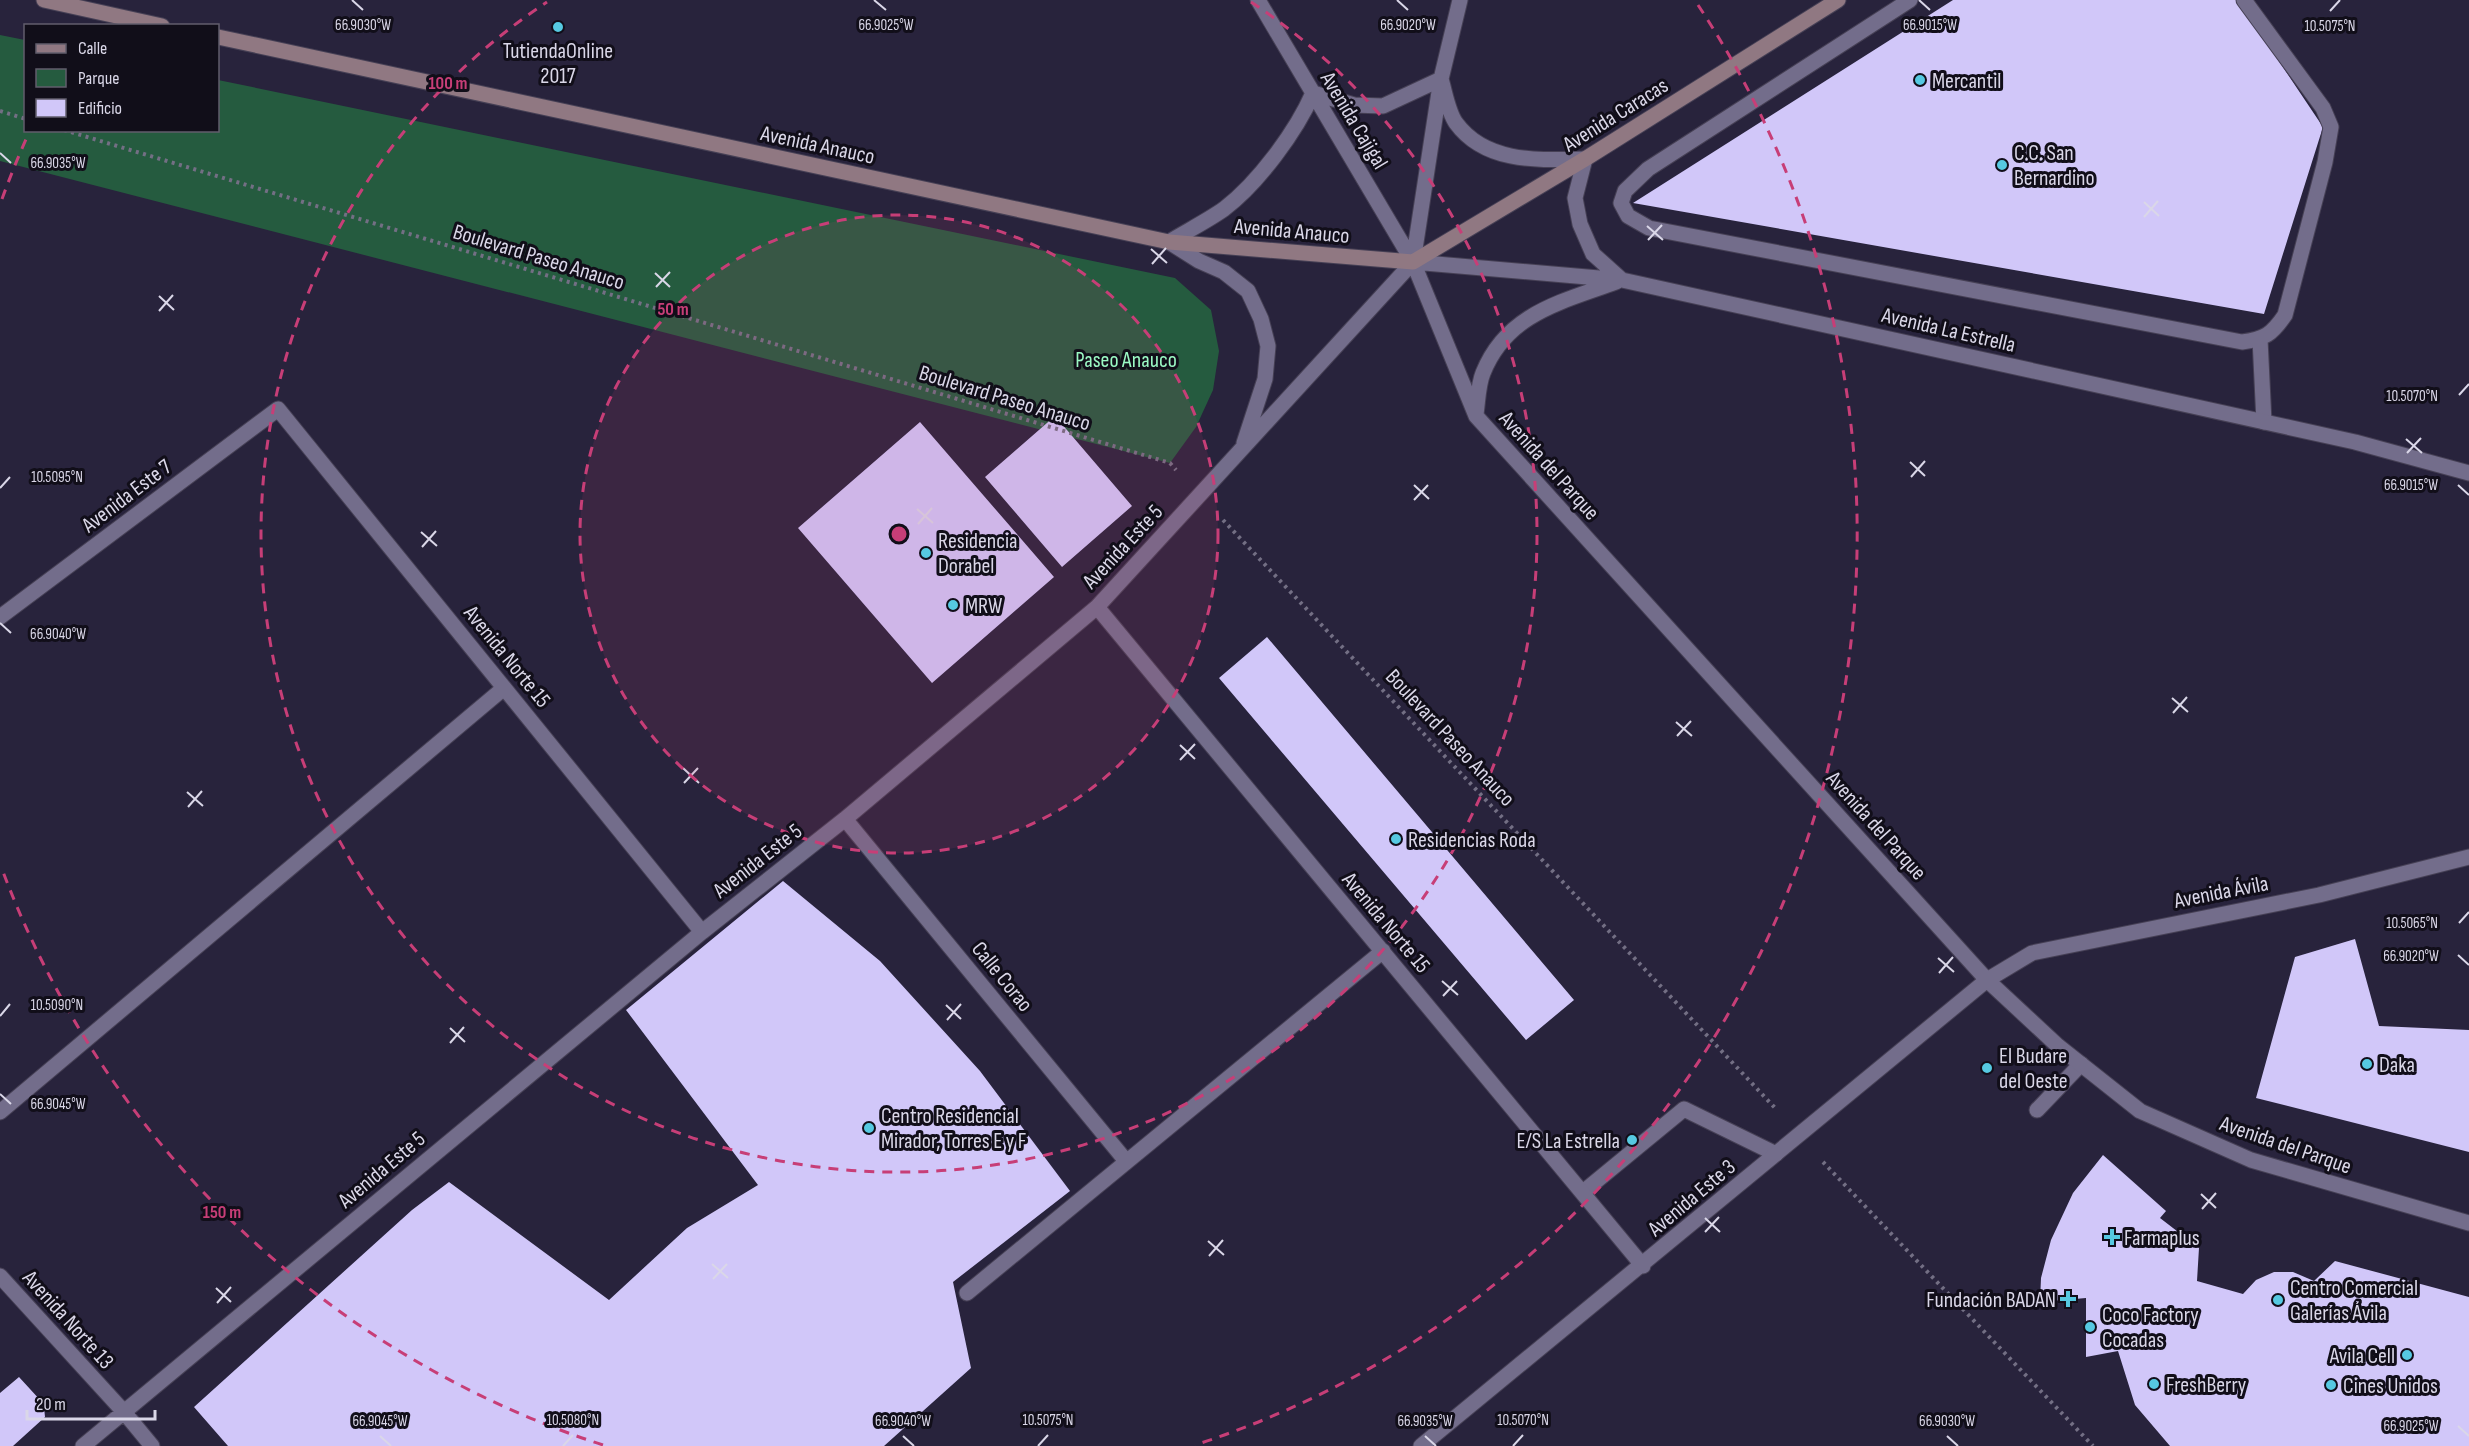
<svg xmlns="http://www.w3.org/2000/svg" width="2469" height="1446" viewBox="0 0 2469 1446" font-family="'Sofia Sans Condensed',sans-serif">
<rect width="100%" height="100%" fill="#28233c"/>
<path fill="#255b3f" d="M0,35L25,40L26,130H218V80L1175,278L1211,310L1219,351L1213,390L1196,427L1170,463L0,161Z"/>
<path fill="#d1c7f9" d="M1953,0H2238L2323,127L2264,314L1633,203Z
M1055,416L1132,506L1062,567L985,477Z
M920,422L1054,577L932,683L798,528Z
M1267,637L1574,1000L1526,1040L1219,678Z
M783,881L880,961L980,1071L1070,1191L953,1282L971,1368L884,1446H228L194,1407L412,1210L449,1182L609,1300L687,1228L758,1185L626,1010Z
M2355,939L2379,1026L2469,1030V1152L2256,1098L2295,957Z
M2103,1155L2166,1211L2160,1218L2199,1248L2197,1281L2243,1294L2256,1280L2274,1272H2293L2314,1281L2335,1261L2469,1297V1446H2170L2135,1405L2118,1351L2086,1357V1298L2040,1302L2041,1278L2051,1240L2073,1193Z
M19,1377L41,1401L44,1407L45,1417L13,1446H0V1393Z"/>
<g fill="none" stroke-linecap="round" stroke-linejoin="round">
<g stroke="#464055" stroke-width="17">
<path id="lane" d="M1910,0L1648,169L1625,191L1621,203L1628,216L1649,228L2242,342C2265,339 2272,334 2285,315L2325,162L2331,127L2323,108L2244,0
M2260,339L2264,422
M2037,1110L2081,1064
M1583,1192L1684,1109L1776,1154"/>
</g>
<g stroke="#464055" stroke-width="17">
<path id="street" d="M1258,0L1413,262L1476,416L1987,980L2058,1046L2140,1111L2251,1160L2469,1223
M1441,79C1445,92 1448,112 1456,123C1486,164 1540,160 1585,159L1575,198L1580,224L1593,254L1622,280
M1313,93L1354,105L1383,106L1441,79
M1413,262L1622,280L2355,442L2469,473
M1413,262L1441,79L1460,0
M1476,414C1478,401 1478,385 1483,373C1507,313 1562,302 1616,282
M1244,443L1265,379L1268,346L1261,319L1248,291L1224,272L1199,261L1169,242C1187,231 1207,221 1224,209C1258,183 1296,132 1313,93
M1097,607L1643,1266
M0,617L278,409L702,932
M845,819L1126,1161
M0,1112L504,688
M0,1276L124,1412L152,1446
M967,1293L1383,951
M83,1446L702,932L845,819L1097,607L1413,262
M1421,1446L1987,980L2032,953L2319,895L2469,857"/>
</g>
<g stroke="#464055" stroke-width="17">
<path id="secondary" d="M44,0L162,26
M218,37L1169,242L1413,262L1585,159L1838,0"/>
</g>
<path stroke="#736f84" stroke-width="4" stroke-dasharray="3 4.5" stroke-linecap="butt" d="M0,111L26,119
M64,130L1170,463L1176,470
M1223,520L1776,1109
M1823,1162L2093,1446"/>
<use href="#lane" stroke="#736d8b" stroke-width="15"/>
<use href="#street" stroke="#736d8b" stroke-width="15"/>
<use href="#secondary" stroke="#907882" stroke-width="15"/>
</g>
<path fill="none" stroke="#dad7e8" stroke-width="2" d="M352,0L363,10M874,0L886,10M1397,0L1408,10M1919,0L1930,10M2330,11L2340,0M0,153L11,163M2144,202L2159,216M2144,217L2158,201M1647,226L1663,240M1648,240L1662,225M1151,249L1167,263M1152,264L1166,248M655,273L670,287M656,287L670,272M159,296L174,310M159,311L173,295M2459,395L2469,384M2406,439L2422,453M2407,453L2421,438M1910,462L1925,476M1911,477L1925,461M1414,485L1429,499M2458,485L2469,495M0,488L10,477M1414,500L1428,485M917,509L933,523M918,524L932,508M421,532L437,546M422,547L436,531M0,623L11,633M2172,698L2188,712M2173,713L2187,697M1676,722L1692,736M1677,736L1691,721M1180,745L1195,759M1180,760L1195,744M683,768L699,783M684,783L698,768M187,792L203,806M188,807L202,791M2459,923L2469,912M2458,955L2469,965M1938,958L1954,972M1939,973L1953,957M1442,981L1458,995M1443,996L1457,981M946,1005L961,1019M0,1016L10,1004M947,1020L961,1004M450,1028L465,1042M450,1043L464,1027M0,1094L11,1104M2201,1194L2216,1208M2202,1209L2216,1193M1705,1218L1720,1232M1705,1232L1719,1217M1208,1241L1224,1255M1209,1256L1223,1240M712,1264L728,1278M713,1279L727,1264M216,1288L231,1302M217,1303L231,1287M2458,1426L2469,1436M380,1436L391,1446M903,1436L914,1446M1425,1436L1436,1446M1947,1436L1958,1446M563,1446L573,1435M1038,1446L1048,1435M1513,1446L1523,1435"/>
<circle cx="899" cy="534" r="319" fill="#c73e77" fill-opacity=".12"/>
<g fill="none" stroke="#c73e77" stroke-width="3" stroke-dasharray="10 8">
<circle cx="899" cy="534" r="319"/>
<path d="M1251 2A638 638 0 1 1 547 2"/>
<path d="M603 1445A958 958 0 0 1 2 869M2 199A958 958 0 0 1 27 137M1698 5A958 958 0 0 1 1195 1445"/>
</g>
<g fill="#56c9e1" stroke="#110e19" stroke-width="2">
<circle cx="558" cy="27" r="6"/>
<circle cx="1920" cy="80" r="6"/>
<circle cx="2002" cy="165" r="6"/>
<circle cx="926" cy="553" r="6"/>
<circle cx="953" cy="605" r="6"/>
<circle cx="1396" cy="839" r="6"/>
<circle cx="2367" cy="1064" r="6"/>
<circle cx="1987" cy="1068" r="6"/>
<circle cx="869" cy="1128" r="6"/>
<circle cx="1632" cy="1140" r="6"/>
<path d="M2109 1228h6v6h6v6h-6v6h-6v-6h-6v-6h6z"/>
<path d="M2065 1290h6v6h6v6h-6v6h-6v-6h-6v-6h6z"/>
<circle cx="2278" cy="1300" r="6"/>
<circle cx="2090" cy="1327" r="6"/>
<circle cx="2407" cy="1355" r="6"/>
<circle cx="2154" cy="1384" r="6"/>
<circle cx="2331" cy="1385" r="6"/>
</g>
<g text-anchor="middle" stroke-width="6" stroke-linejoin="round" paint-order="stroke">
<g font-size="22" fill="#dad7e8" stroke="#110e19" text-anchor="start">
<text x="558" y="58" text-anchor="middle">TutiendaOnline<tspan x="558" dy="25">2017</tspan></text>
<text x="1932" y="88">Mercantil</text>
<text x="2014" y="160">C.C. San<tspan x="2014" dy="25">Bernardino</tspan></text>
<text x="938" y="548">Residencia<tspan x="938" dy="25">Dorabel</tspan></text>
<text x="965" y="613">MRW</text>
<text x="1408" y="847">Residencias Roda</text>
<text x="1999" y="1063">El Budare<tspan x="1999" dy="25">del Oeste</tspan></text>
<text x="2379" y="1072">Daka</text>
<text x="881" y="1123">Centro Residencial<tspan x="881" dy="25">Mirador, Torres E y F</tspan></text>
<text x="1620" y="1148" text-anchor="end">E/S La Estrella</text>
<text x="2124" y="1245">Farmaplus</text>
<text x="2290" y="1295">Centro Comercial<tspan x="2290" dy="25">Galerías Ávila</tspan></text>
<text x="2056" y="1307" text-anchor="end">Fundación BADAN</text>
<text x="2102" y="1322">Coco Factory<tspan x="2102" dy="25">Cocadas</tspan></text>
<text x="2395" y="1363" text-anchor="end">Avila Cell</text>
<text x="2166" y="1392">FreshBerry</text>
<text x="2343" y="1393">Cines Unidos</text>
</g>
<g font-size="22" fill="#dad7e8" stroke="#110e19">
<text transform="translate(1615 114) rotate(-32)" y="8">Avenida Caracas</text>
<text transform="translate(1355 120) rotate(59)" y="8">Avenida Cajigal</text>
<text transform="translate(818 144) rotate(12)" y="8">Avenida Anauco</text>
<text transform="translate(1292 230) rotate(5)" y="8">Avenida Anauco</text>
<text transform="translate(539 256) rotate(17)" y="8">Boulevard Paseo Anauco</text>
<text transform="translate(1949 329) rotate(13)" y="8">Avenida La Estrella</text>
<text transform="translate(1005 397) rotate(17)" y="8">Boulevard Paseo Anauco</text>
<text transform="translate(1550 465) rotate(48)" y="8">Avenida del Parque</text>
<text transform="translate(126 495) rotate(-37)" y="8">Avenida Este 7</text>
<text transform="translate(1122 546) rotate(-47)" y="8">Avenida Este 5</text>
<text transform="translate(508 656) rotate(51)" y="8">Avenida Norte 15</text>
<text transform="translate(1451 737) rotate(47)" y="8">Boulevard Paseo Anauco</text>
<text transform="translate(1877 825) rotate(48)" y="8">Avenida del Parque</text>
<text transform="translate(757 860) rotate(-38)" y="8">Avenida Este 5</text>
<text transform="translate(2221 891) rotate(-11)" y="8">Avenida Ávila</text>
<text transform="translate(1387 922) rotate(50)" y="8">Avenida Norte 15</text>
<text transform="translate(1003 976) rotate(51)" y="8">Calle Corao</text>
<text transform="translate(2286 1144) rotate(19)" y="8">Avenida del Parque</text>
<text transform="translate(381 1169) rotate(-40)" y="8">Avenida Este 5</text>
<text transform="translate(1691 1197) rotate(-40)" y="8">Avenida Este 3</text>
<text transform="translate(69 1319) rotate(48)" y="8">Avenida Norte 13</text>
</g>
<g font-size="22" fill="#9bf9c4" stroke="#110e19">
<text x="1126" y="367">Paseo Anauco</text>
</g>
</g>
<g font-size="15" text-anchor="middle" fill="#dad7e8" stroke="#110e19" stroke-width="6" stroke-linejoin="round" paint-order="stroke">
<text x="363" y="30">66.9030°W</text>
<text x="886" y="30">66.9025°W</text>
<text x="1408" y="30">66.9020°W</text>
<text x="1930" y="30">66.9015°W</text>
<text x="2330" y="31">10.5075°N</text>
<text x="58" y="168">66.9035°W</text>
<text x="2412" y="401">10.5070°N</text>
<text x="57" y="482">10.5095°N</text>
<text x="2411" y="490">66.9015°W</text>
<text x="58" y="639">66.9040°W</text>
<text x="2412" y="928">10.5065°N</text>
<text x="2411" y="961">66.9020°W</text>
<text x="57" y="1010">10.5090°N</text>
<text x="58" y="1109">66.9045°W</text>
<text x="573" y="1425">10.5080°N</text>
<text x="1048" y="1425">10.5075°N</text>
<text x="1523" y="1425">10.5070°N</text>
<text x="380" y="1426">66.9045°W</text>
<text x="903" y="1426">66.9040°W</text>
<text x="1425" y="1426">66.9035°W</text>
<text x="1947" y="1426">66.9030°W</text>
<text x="2411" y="1431">66.9025°W</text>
</g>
<circle cx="899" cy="534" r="9" fill="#c73e77" stroke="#110e19" stroke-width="3"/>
<g font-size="18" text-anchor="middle" font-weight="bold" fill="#c73e77" stroke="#110e19" stroke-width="6" stroke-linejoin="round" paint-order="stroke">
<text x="448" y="89">100 m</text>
<text x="673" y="315">50 m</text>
<text x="222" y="1218">150 m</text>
</g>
<rect x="24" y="24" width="195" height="108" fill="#110e19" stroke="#615e6c" stroke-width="1.5"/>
<rect x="36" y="44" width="30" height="9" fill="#907882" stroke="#615e6c" stroke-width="1.5"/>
<text x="78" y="54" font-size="18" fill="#dad7e8">Calle</text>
<rect x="36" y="69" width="30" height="18" fill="#255b3f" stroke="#615e6c" stroke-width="1.5"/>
<text x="78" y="84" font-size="18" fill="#dad7e8">Parque</text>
<rect x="36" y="99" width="30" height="18" fill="#d1c7f9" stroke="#615e6c" stroke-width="1.5"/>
<text x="78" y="114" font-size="18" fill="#dad7e8">Edificio</text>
<path d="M27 1410v9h128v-9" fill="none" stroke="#dad7e8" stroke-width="3"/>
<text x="36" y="1410" font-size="18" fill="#dad7e8" stroke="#110e19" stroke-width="4.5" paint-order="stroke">20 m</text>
</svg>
